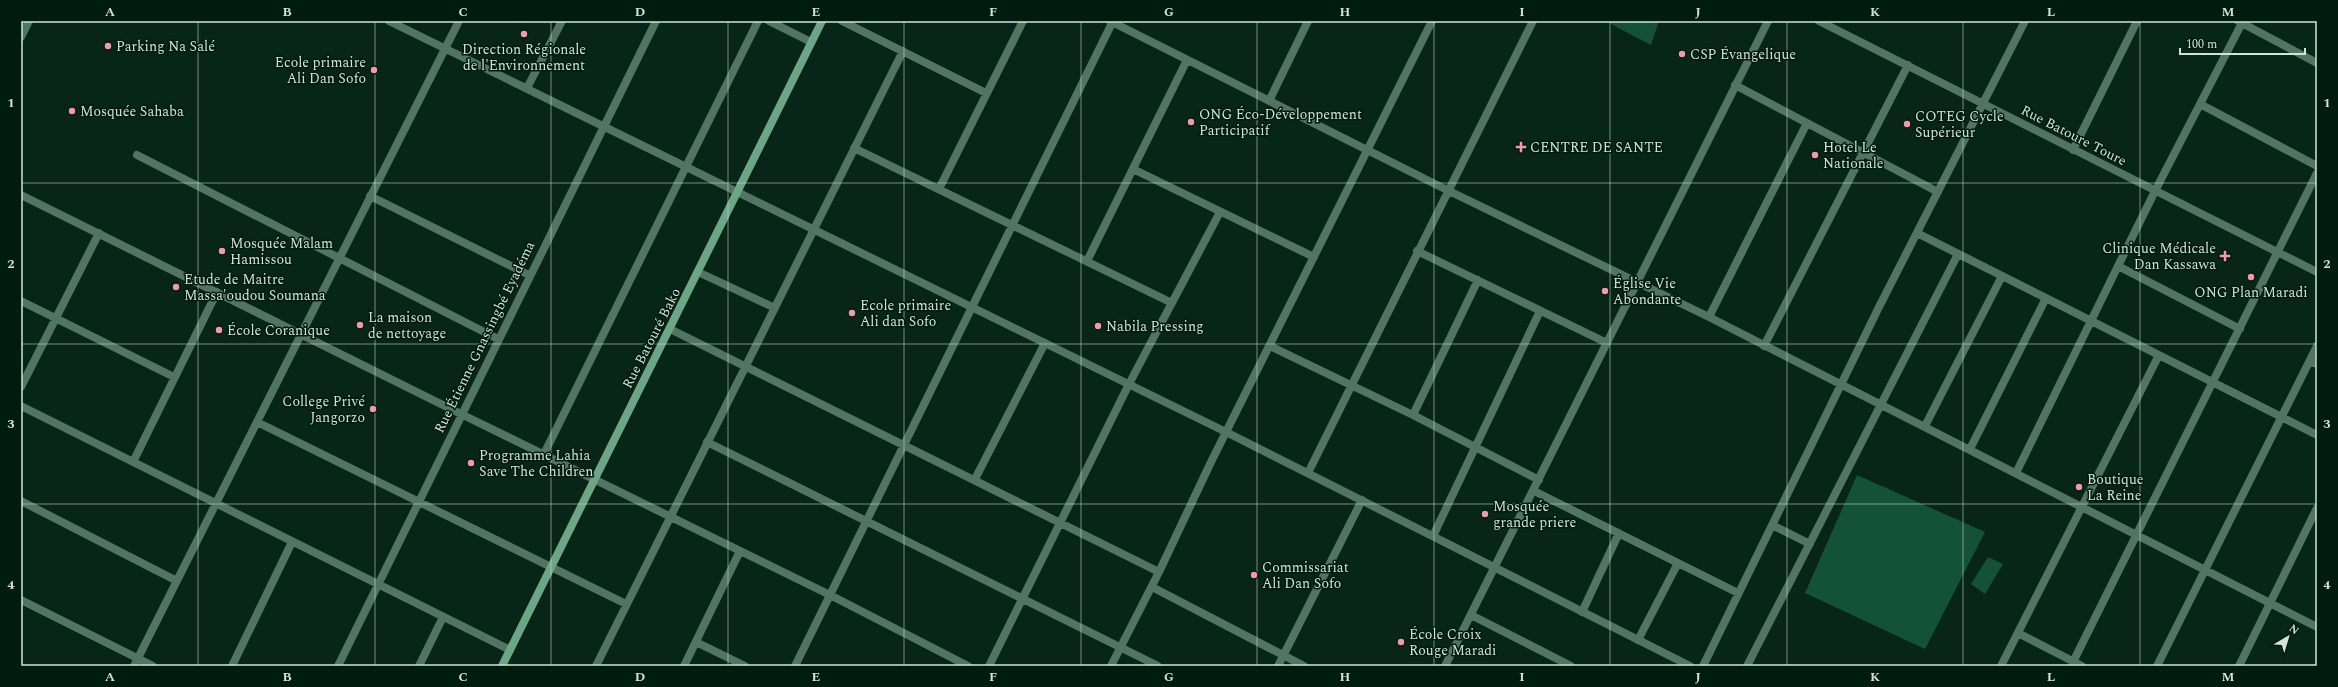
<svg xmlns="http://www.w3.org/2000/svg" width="2338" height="687" viewBox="0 0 2338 687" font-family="Spectral,serif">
<rect width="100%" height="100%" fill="#072618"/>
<path fill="#145238" d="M1605,21H1659L1651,45Z
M1857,475L1985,532L1925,649L1805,593Z
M1988,557L2003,564L1985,594L1971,584Z"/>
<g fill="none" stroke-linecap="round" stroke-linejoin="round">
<path stroke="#517561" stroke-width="8" d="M769,21L811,42
M842,21L986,93
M1110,21L1449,191L1709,317L2317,627
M1819,21L2317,272
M2238,21L2317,63
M21,37L29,21
M1735,85L1938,192
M527,88L562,21
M1269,101L1308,21
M2200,104L2317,166
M854,148L1172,303
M2073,150L2137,21
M137,155L498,339
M1133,169L1314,257
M939,189L1023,21
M21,195L461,414L830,595L968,666
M370,196L529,275
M1917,233L2317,435
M1417,251L1607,343
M1087,261L1187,60
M2118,266L2240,329
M698,272L775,308
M21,301L174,377
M1709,317L1807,123
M670,329L1159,572
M1270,346L1413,415L1539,480
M1764,346L1908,65
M2310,361L2317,364
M21,387L99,233
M21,406L510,650
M1413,415L1478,280
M257,422L626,604
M1925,426L2002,276
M707,442L1158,666
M1970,449L2046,298
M544,454L758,21
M133,462L217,292
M1308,473L1533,21
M2016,473L2155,191L2243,21
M975,479L1045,343
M1534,491L1738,593
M21,501L177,581
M1772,525L1810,544
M1433,536L1540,311
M1152,587L1304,666
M1582,612L1619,533
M1471,615L1571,666
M2018,633L2082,666
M1638,640L1678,563
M696,642L745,666
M134,666L459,21
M232,666L292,542
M338,666L656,21
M419,666L443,617
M596,666L903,51
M684,666L740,551
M795,666L1113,21
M989,666L1129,384L1220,212
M1278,666L1362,500
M1445,666L1768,21
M1703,666L1879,307L2025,21
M1747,666L1958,254
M2001,666L2159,355
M2071,666L2317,173
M2157,666L2317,346
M2239,666L2317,508"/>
<path stroke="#517561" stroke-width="8" d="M389,21L1226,432L1690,666
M21,600L153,666
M1111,666L1159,572L1211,462L1432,21"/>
<path stroke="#6ca687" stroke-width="8" d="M502,666L822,21"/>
</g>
<path fill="none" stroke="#d2e2d9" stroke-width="1" stroke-opacity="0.55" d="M198,21V666M375,21V666M551,21V666M728,21V666M904,21V666M1081,21V666M1257,21V666M1434,21V666M1610,21V666M1787,21V666M1963,21V666M2140,21V666M21,183H2317M21,344H2317M21,504H2317"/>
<g fill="#f39aa7" stroke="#001c0f" stroke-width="1.5">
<circle cx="524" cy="34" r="4"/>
<circle cx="108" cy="46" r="4"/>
<circle cx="1682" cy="54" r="4"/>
<circle cx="374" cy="70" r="4"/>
<circle cx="72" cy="111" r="4"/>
<circle cx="1191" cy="122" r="4"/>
<circle cx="1907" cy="124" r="4"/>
<path d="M1519 141h4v4h4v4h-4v4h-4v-4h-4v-4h4z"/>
<circle cx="1815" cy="155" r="4"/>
<circle cx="222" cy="251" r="4"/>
<path d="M2223 250h4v4h4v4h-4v4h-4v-4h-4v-4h4z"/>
<circle cx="2251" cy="277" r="4"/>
<circle cx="176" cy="287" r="4"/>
<circle cx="1605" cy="291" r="4"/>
<circle cx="852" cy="313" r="4"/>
<circle cx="360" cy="325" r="4"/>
<circle cx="1098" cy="326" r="4"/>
<circle cx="219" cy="330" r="4"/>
<circle cx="373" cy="409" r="4"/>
<circle cx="471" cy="463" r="4"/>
<circle cx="2079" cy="487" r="4"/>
<circle cx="1485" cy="514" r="4"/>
<circle cx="1254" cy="575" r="4"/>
<circle cx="1401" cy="642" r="4"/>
</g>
<g text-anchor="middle" stroke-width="3" stroke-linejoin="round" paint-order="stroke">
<g font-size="14" fill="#d2e2d9" stroke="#001c0f" text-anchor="start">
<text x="116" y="51">Parking Na Salé</text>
<text x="524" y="54" text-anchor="middle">Direction Régionale<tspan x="524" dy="16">de l'Environnement</tspan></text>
<text x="1690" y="59">CSP Évangelique</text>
<text x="366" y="67" text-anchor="end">Ecole primaire<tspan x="366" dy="16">Ali Dan Sofo</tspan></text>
<text x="80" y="116">Mosquée Sahaba</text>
<text x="1199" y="119">ONG Éco-Développement<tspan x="1199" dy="16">Participatif</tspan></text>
<text x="1915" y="121">COTEG Cycle<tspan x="1915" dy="16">Supérieur</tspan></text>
<text x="1530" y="152">CENTRE DE SANTE</text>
<text x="1823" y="152">Hotel Le<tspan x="1823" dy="16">Nationale</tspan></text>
<text x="230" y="248">Mosquée Malam<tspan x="230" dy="16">Hamissou</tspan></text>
<text x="2216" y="253" text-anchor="end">Clinique Médicale<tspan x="2216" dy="16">Dan Kassawa</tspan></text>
<text x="184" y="284">Etude de Maitre<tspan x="184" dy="16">Massa'oudou Soumana</tspan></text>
<text x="1613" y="288">Église Vie<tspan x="1613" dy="16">Abondante</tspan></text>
<text x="2251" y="297" text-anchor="middle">ONG Plan Maradi</text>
<text x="860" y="310">Ecole primaire<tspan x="860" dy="16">Ali dan Sofo</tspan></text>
<text x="368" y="322">La maison<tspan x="368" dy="16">de nettoyage</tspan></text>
<text x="1106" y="331">Nabila Pressing</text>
<text x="227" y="335">École Coranique</text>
<text x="365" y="406" text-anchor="end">College Privé<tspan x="365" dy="16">Jangorzo</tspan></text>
<text x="479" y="460">Programme Lahia<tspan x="479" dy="16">Save The Children</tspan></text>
<text x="2087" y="484">Boutique<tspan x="2087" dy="16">La Reine</tspan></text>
<text x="1493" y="511">Mosquée<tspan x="1493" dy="16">grande priere</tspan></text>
<text x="1262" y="572">Commissariat<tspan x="1262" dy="16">Ali Dan Sofo</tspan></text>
<text x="1409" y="639">École Croix<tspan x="1409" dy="16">Rouge Maradi</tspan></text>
</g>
<g font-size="14" fill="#d2e2d9" stroke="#001c0f">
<text transform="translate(2074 135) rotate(27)" y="5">Rue Batoure Toure</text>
<text transform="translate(484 337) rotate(-64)" y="5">Rue Étienne Gnassingbé Eyadéma</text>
<text transform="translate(651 338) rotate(-63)" y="5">Rue Batouré Bako</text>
</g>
</g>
<rect width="2338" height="687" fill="none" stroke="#001c0f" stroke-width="44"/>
<g transform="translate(2288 637) rotate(38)" stroke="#001c0f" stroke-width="3" paint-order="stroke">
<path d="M0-3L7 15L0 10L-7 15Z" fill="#d2e2d9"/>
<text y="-6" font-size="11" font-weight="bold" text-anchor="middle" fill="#d2e2d9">N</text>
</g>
<path d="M2180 48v6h125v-6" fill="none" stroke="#d2e2d9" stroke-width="2"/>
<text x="2186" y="48" font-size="12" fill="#d2e2d9" stroke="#001c0f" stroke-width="3" paint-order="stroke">100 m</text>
<rect x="22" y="22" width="2294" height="643" fill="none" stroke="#d2e2d9" stroke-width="1.5"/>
<g font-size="13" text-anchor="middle" font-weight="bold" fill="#d2e2d9">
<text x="110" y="16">A</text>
<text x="287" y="16">B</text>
<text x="463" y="16">C</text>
<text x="640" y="16">D</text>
<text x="816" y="16">E</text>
<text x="993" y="16">F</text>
<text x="1169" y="16">G</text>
<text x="1345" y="16">H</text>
<text x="1522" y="16">I</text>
<text x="1698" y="16">J</text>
<text x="1875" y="16">K</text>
<text x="2051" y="16">L</text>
<text x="2228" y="16">M</text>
<text x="11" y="107">1</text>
<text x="2327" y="107">1</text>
<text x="11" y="268">2</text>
<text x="2327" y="268">2</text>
<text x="11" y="428">3</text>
<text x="2327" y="428">3</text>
<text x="11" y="589">4</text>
<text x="2327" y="589">4</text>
<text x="110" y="681">A</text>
<text x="287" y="681">B</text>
<text x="463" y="681">C</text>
<text x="640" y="681">D</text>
<text x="816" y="681">E</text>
<text x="993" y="681">F</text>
<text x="1169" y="681">G</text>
<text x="1345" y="681">H</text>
<text x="1522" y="681">I</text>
<text x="1698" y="681">J</text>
<text x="1875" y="681">K</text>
<text x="2051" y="681">L</text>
<text x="2228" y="681">M</text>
</g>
</svg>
